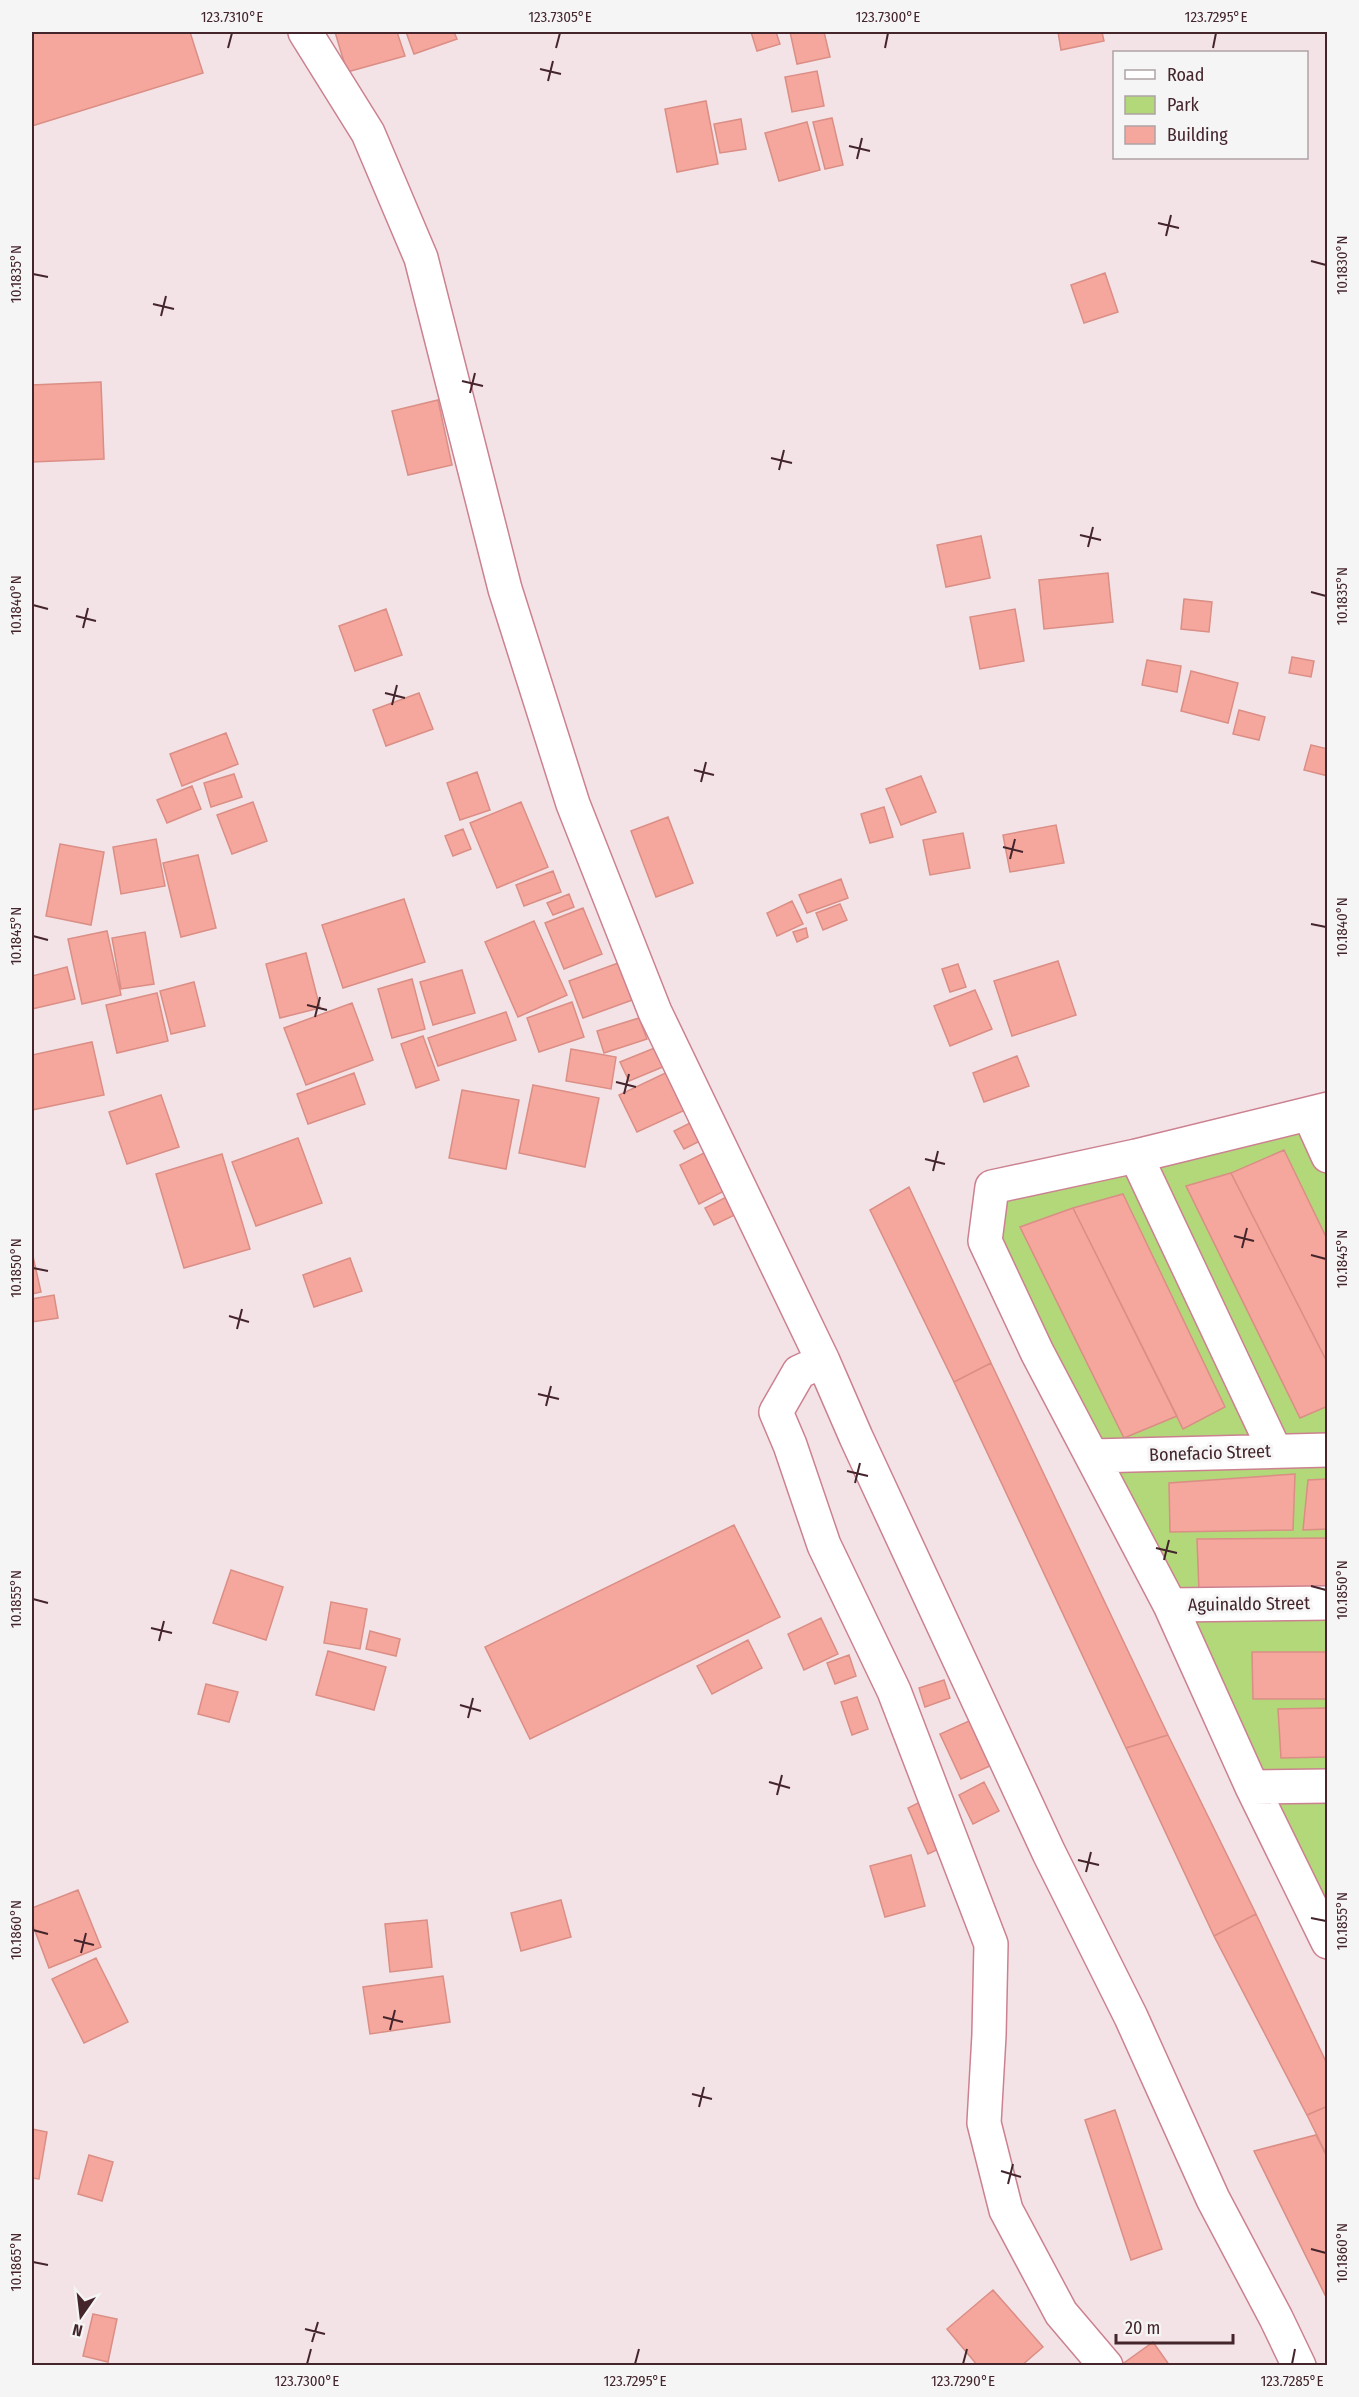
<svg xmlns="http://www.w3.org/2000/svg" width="1359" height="2397" viewBox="0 0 1359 2397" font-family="'Fira Sans Condensed',sans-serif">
<rect width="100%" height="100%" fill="#f4e3e6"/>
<path fill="#b2d87a" d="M1327,1109V1942L985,1241L992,1187Z"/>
<path fill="#f5a79d" stroke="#da8e85" stroke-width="1.5" d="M32,32H190L203,73L32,126Z
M335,32H397L405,56L347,72Z
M406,32H454L457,39L414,54Z
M751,32H776L780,44L757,51Z
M790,32H824L830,57L797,64Z
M1058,32H1102L1104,41L1061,50Z
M817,71L824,106L792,112L785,77Z
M706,101L718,164L677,172L665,109Z
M832,118L843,165L825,169L813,122Z
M741,119L746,149L720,153L714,124Z
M807,122L820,170L779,181L765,133Z
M1105,273L1118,312L1084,323L1071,285Z
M101,382L104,459L32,462V385Z
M438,400L452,465L408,475L392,411Z
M981,536L990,578L946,587L937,545Z
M1108,573L1113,622L1044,629L1039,580Z
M1184,599L1212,602L1209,632L1181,629Z
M386,609L402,655L355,671L339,626Z
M1015,609L1024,661L980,669L970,617Z
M1292,657L1314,661L1311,677L1289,673Z
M1147,660L1181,666L1177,692L1142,685Z
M1191,671L1238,683L1228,723L1181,711Z
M419,693L433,729L386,746L373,710Z
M1239,710L1265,717L1259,740L1233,734Z
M226,733L238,764L182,786L170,754Z
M1311,745L1328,749V776L1304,770Z
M477,772L490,810L460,820L447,783Z
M234,774L242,797L211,807L204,783Z
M921,776L936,812L901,825L886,789Z
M192,786L201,809L167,823L157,800Z
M253,802L267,841L232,854L217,815Z
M521,802L548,867L497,888L470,823Z
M884,807L893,837L870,843L861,814Z
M668,817L693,883L656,897L631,831Z
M1056,825L1064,863L1010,872L1003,835Z
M463,829L471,849L453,856L445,836Z
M963,833L970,868L930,875L923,840Z
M156,839L165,886L121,894L113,847Z
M60,844L104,852L91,925L46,916Z
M198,855L216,928L181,937L163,863Z
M553,871L561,892L524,906L516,885Z
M841,879L848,898L807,913L799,895Z
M569,894L574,907L553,915L547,903Z
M404,899L425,962L343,988L322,925Z
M792,901L803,924L777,936L767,913Z
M840,904L847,920L823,930L816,913Z
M583,908L602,954L564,969L545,923Z
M534,921L567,995L518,1017L485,942Z
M806,928L808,937L797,942L793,932Z
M107,931L121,995L82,1004L68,939Z
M145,932L154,984L121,989L112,938Z
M306,953L320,1008L280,1018L266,964Z
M1058,961L1076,1015L1012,1036L994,981Z
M621,962L635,999L583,1018L569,981Z
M958,964L966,987L950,992L942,969Z
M67,967L75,999L32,1009V976Z
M462,970L475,1013L433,1025L420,982Z
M412,979L425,1029L392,1038L378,989Z
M194,982L205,1026L171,1034L160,991Z
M975,990L992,1029L950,1046L934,1006Z
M157,993L168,1041L117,1053L106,1005Z
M572,1002L584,1037L539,1052L527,1018Z
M352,1003L373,1060L306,1085L284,1028Z
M506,1012L516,1040L438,1066L428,1038Z
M639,1018L647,1039L604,1053L597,1031Z
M423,1036L439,1080L416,1088L401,1044Z
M92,1042L104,1095L32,1110V1055Z
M657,1047L665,1066L629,1081L620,1062Z
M571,1049L616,1057L611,1089L566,1081Z
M1017,1056L1029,1086L984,1102L973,1073Z
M676,1068L694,1106L637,1132L619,1095Z
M354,1073L365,1104L308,1124L297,1094Z
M533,1085L599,1098L585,1167L519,1153Z
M462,1090L519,1100L506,1169L449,1158Z
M161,1095L179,1147L127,1164L109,1112Z
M694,1121L704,1139L684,1149L674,1131Z
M298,1138L322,1203L256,1226L232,1162Z
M714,1148L732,1187L699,1204L680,1165Z
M1284,1150L1328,1241V1364L1231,1173Z
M222,1154L250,1249L184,1268L156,1174Z
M1231,1173L1328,1364V1406L1300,1418L1186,1186Z
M909,1187L991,1363L954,1382L870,1210Z
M734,1193L743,1211L714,1225L705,1208Z
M1123,1194L1225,1407L1183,1429L1073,1208Z
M1073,1208L1177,1416L1124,1438L1020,1227Z
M32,1252L41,1292L32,1294Z
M350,1258L362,1291L314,1307L303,1275Z
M54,1295L58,1318L32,1322V1299Z
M991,1363L1168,1735L1126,1748L954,1382Z
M1295,1474L1293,1530L1170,1532L1169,1483Z
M1328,1479V1529L1303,1530L1308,1480Z
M734,1525L780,1617L530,1739L485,1647Z
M1328,1538V1589L1199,1591L1197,1539Z
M231,1570L283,1587L266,1640L213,1623Z
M331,1602L367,1609L360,1649L324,1643Z
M821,1618L838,1654L804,1670L788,1634Z
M370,1631L400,1639L396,1656L366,1649Z
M748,1640L762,1668L712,1694L697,1666Z
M328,1651L386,1667L374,1710L316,1695Z
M1252,1652H1328V1699H1253Z
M849,1655L856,1676L835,1684L827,1663Z
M944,1680L950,1698L925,1707L919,1688Z
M206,1684L238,1692L229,1722L198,1714Z
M857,1697L868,1729L852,1735L841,1702Z
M1328,1708V1757L1281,1758L1278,1709Z
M978,1717L999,1762L961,1779L940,1734Z
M1168,1735L1256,1914L1214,1936L1126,1748Z
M984,1782L999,1811L973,1824L959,1795Z
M920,1802L941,1848L928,1854L908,1808Z
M911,1855L925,1906L885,1917L870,1866Z
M78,1890L101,1947L49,1968L32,1923V1908Z
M561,1900L571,1937L521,1951L511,1913Z
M1256,1914L1328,2066V2106L1307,2115L1214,1936Z
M427,1920L432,1967L390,1972L385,1924Z
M96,1958L128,2022L84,2043L52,1979Z
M443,1976L450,2022L370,2034L363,1987Z
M1328,2106V2158L1307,2115Z
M1115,2110L1162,2249L1131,2260L1085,2120Z
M32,2129L47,2132L39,2179L32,2178Z
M1316,2135L1328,2159V2301L1254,2151Z
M89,2155L113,2162L102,2201L78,2194Z
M993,2290L1043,2347L1021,2366H978L947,2329Z
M93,2314L117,2319L108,2362L83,2356Z
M1153,2342L1170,2366H1126L1124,2363Z"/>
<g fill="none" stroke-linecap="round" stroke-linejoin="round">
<g stroke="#cc8190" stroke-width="36">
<path id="minor" d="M305,32L368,133L421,258L505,589L573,804L655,1012L823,1361L856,1437L1049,1853L1131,2017L1213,2199L1276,2318L1299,2366
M1328,1109L1136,1156L992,1187L985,1241L1037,1352L1170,1605L1252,1787L1328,1942
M1309,1114L1328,1156
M1136,1156L1275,1451
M823,1361L799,1372L776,1412L790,1445L824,1545L894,1691L991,1944L989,2035L984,2123L1006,2210L1061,2313L1106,2366
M1092,1456L1328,1450
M1170,1605L1328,1603
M1252,1787L1328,1786"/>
</g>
<use href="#minor" stroke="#fff" stroke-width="33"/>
</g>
<path fill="none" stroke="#44252c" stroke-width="2" d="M228,48L232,33M556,48L560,33M885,48L888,33M1213,48L1216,33M540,69L561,74M548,81L553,61M849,146L870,151M857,159L862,138M1158,223L1179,228M1166,236L1171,215M1311,261L1326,265M33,274L48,277M153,304L174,309M161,316L166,296M462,381L483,386M470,393L475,373M771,458L792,463M779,470L784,450M1080,535L1101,540M1088,547L1093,527M1311,592L1326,596M33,605L48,609M76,616L96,621M83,628L88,608M385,693L405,698M392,705L397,685M694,770L714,775M701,782L706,762M1003,847L1023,852M1010,859L1015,839M1311,924L1326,927M33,936L48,940M307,1005L327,1010M315,1017L320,997M616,1082L636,1087M624,1094L629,1074M925,1159L945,1164M933,1171L938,1151M1234,1236L1254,1241M1242,1248L1247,1228M1311,1255L1326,1259M33,1268L48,1271M229,1316L249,1322M237,1329L242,1309M538,1394L559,1399M546,1406L551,1386M847,1471L868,1476M855,1483L860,1463M1156,1548L1177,1553M1164,1560L1169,1540M1311,1586L1326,1590M33,1599L48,1603M151,1628L172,1633M159,1641L164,1621M460,1705L481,1711M468,1718L473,1698M769,1782L790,1788M777,1795L782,1775M1078,1860L1099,1865M1086,1872L1091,1852M1311,1918L1326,1921M33,1930L48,1934M74,1940L94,1945M81,1953L86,1933M383,2017L403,2022M390,2030L395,2010M692,2094L712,2099M699,2107L704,2087M1001,2171L1021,2177M1008,2184L1013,2164M1311,2249L1326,2253M33,2262L48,2265M305,2329L325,2334M312,2342L318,2322M307,2364L311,2349M635,2364L639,2349M963,2364L967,2349M1292,2364L1295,2349"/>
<g text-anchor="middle" stroke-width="6" stroke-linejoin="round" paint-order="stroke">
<g font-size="18" fill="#44252c" stroke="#f5f5f5">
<text transform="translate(1210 1453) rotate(-2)" y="6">Bonefacio Street</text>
<text transform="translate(1249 1604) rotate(-1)" y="6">Aguinaldo Street</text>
</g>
</g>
<rect width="1359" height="2397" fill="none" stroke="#f5f5f5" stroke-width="66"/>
<rect x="1113" y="51" width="195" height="108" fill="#f5f5f5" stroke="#aea2a5" stroke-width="1.5"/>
<rect x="1125" y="70" width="30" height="9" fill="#ffffff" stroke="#aea2a5" stroke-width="1.5"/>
<text x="1167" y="81" font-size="18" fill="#44252c">Road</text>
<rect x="1125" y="96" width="30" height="18" fill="#b2d87a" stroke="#aea2a5" stroke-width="1.5"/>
<text x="1167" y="111" font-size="18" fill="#44252c">Park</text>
<rect x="1125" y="126" width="30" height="18" fill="#f5a79d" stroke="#aea2a5" stroke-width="1.5"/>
<text x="1167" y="141" font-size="18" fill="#44252c">Building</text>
<g transform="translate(81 2316) rotate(194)" stroke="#f5f5f5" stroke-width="4.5" paint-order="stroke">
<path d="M0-4.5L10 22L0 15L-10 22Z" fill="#44252c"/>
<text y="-9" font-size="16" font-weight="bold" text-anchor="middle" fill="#44252c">N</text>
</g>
<path d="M1116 2334v9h117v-9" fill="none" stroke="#44252c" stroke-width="3"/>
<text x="1125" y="2334" font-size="18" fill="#44252c" stroke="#f5f5f5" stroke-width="4.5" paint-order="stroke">20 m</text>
<rect x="33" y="33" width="1293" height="2331" fill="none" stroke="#44252c" stroke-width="2"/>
<g font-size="15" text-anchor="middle" fill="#44252c">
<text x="232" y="22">123.7310°E</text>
<text x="560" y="22">123.7305°E</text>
<text x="888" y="22">123.7300°E</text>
<text x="1216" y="22">123.7295°E</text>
<text transform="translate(1342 265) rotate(-90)" y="5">10.1830°N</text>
<text transform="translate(16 274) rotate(-90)" y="5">10.1835°N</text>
<text transform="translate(1342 596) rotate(-90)" y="5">10.1835°N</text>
<text transform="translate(16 605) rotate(-90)" y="5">10.1840°N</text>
<text transform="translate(1342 927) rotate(-90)" y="5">10.1840°N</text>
<text transform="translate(16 936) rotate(-90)" y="5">10.1845°N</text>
<text transform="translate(1342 1259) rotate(-90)" y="5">10.1845°N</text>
<text transform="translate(16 1268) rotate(-90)" y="5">10.1850°N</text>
<text transform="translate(1342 1590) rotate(-90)" y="5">10.1850°N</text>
<text transform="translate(16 1599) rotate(-90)" y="5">10.1855°N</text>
<text transform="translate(1342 1921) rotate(-90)" y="5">10.1855°N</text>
<text transform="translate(16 1930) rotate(-90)" y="5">10.1860°N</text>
<text transform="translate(1342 2253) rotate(-90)" y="5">10.1860°N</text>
<text transform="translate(16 2262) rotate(-90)" y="5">10.1865°N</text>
<text x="307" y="2386">123.7300°E</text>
<text x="635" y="2386">123.7295°E</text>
<text x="963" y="2386">123.7290°E</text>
<text x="1292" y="2386">123.7285°E</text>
</g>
</svg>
